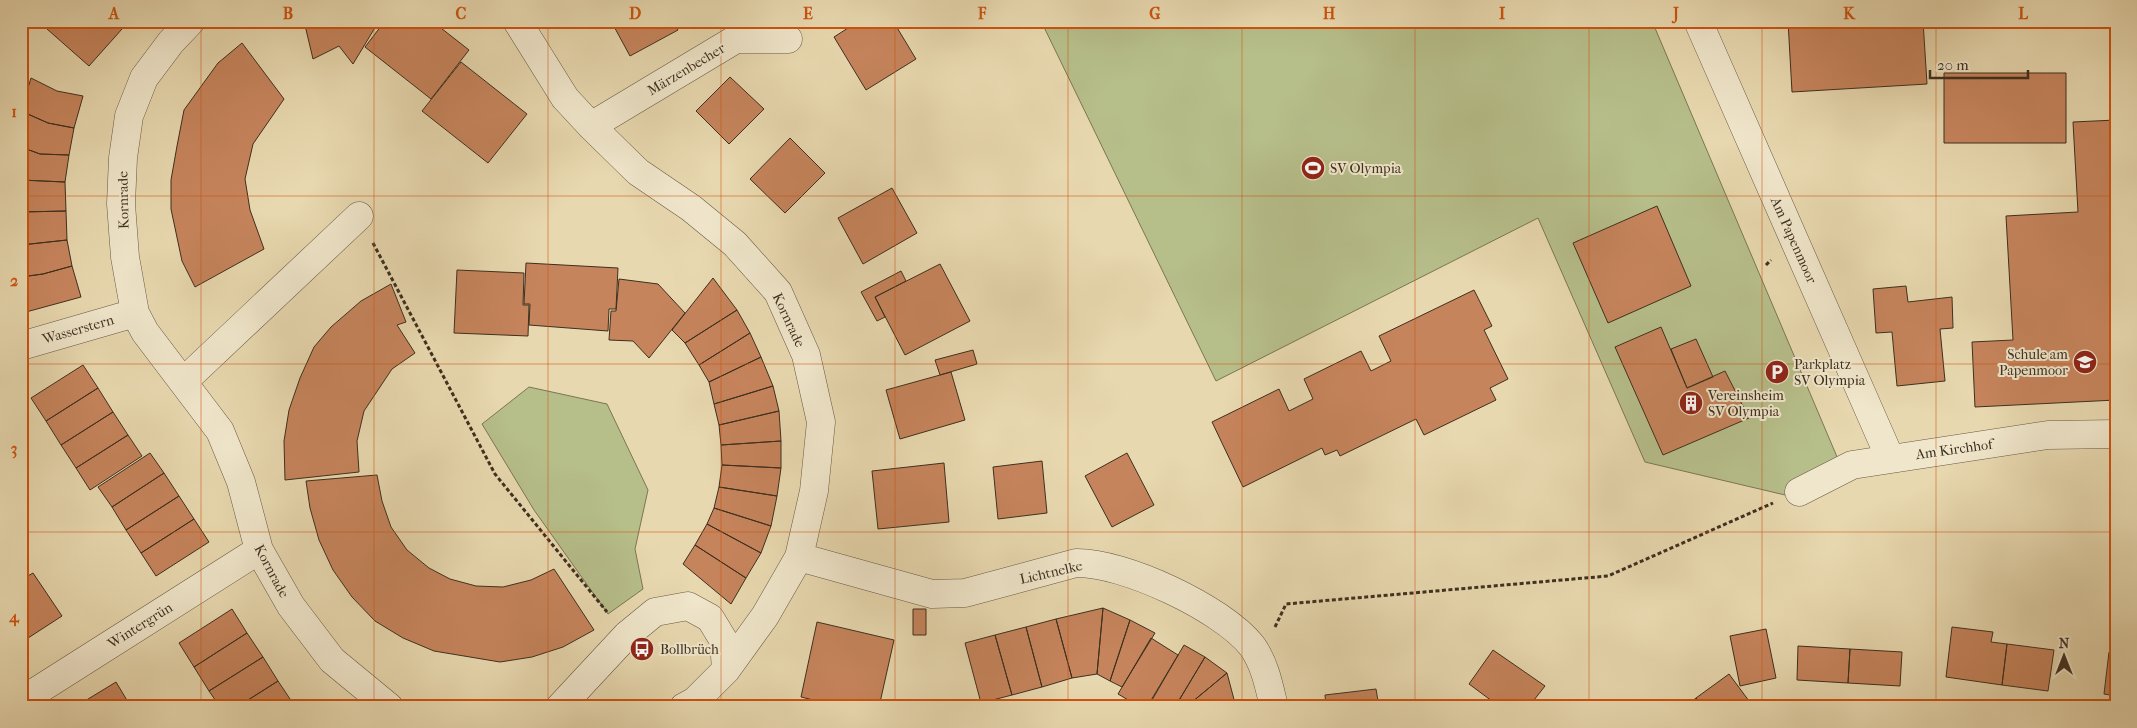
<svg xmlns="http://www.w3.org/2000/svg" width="2137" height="728" viewBox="0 0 2137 728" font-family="'IM FELL French Canon',serif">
<rect width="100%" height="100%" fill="#e8d8af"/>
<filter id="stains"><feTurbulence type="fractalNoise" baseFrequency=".004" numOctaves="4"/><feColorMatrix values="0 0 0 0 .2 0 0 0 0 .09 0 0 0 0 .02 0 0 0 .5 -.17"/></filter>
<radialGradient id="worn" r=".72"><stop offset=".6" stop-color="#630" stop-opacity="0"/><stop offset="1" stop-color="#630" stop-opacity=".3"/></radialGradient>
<path fill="#b6be8a" stroke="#7a7654" d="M1041,21H1652L1846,478L1802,499L1645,462L1538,218L1216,381Z
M529,387L607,404L648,490L635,549L643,589L608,614L534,510L482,424Z"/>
<path fill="#c6845c" stroke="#3d2f1f" d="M54,21H113L122,29L89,66L47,29Z
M304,21H379L353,64L339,46L313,59Z
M385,21H432L469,50L431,99L365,47Z
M611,21H673L678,30L630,56Z
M859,21H893L916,59L866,90L834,37Z
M1788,21H1923L1927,84L1792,92Z
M242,43L284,99L253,144L245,179L250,210L264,249L195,287L182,261L171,209V180L177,146L184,110L218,63Z
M461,62L527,114L488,163L422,111Z
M1944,73H2066V143H1944Z
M730,77L764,109L729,144L696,111Z
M31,78L57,91L83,96L74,128L48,123L21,111Z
M21,111L48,123L74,128L69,155L40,154L21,147Z
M2116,120V400L1975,407L1972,342L2013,340L2006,216L2078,212L2073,122Z
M790,138L825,173L785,213L750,179Z
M21,147L40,154L69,155L65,182L21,180Z
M21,180L65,182L66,211L21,212Z
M892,188L917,233L863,264L838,218Z
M1657,206L1691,286L1608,323L1573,243Z
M66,211L67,240L21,245V212Z
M67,240L72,266L43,274L21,277V245Z
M526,263L618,268L616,309H609L608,331L529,325L530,304H524Z
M940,264L970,321L905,355L875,297Z
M72,266L81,297L26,312L21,293V277L43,274Z
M457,270L524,273L523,305H529L528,336L454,333Z
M901,271L906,281L875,297L885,317L877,321L861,292Z
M713,278L737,310L685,343L672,330Z
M619,279L658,284L685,313L649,358L633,341L609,340L611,311H616Z
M391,284L406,322L397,325L415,353L392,369L364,411L357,441L359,472L285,480L284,441L289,410L300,378L314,347L331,327L361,301Z
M1906,286L1908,302L1952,297L1953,328L1940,329L1945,381L1897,386L1892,332L1876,333L1873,289Z
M1474,290L1492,326L1484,330L1508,379L1490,388L1496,400L1424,435L1416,419L1340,456L1337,450L1325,455L1322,448L1243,487L1212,422L1279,389L1289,411L1313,399L1304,379L1361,351L1371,371L1391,361L1379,336Z
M737,310L750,333L699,365L685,343Z
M1661,327L1687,388L1725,371L1749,418L1663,455L1615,347Z
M750,333L761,357L709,382L699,365Z
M1696,339L1713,377L1687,388L1671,349Z
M973,350L977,364L940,375L935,360Z
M761,357L773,386L714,404L709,382Z
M83,365L98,388L46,421L31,398Z
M951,372L965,420L900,439L886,390Z
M773,386L779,411L719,425L714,404Z
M98,388L113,412L61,445L46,421Z
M779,411L781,441L721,445L719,425Z
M113,412L128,435L76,468L61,445Z
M128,435L142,456L90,490L76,468Z
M781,441V468L722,465L721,445Z
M150,453L164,473L112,507L98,487Z
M1127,453L1154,505L1112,527L1085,476Z
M1042,461L1047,513L998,519L993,467Z
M944,463L949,522L878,529L872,471Z
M722,465L781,468L777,496L719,487Z
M164,473L179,496L126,530L112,507Z
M377,475L382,501L391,527L407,550L429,568L450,579L476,586L503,587L531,580L554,569L594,630L563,647L532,657L500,662L434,651L403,638L375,621L352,597L333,570L319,540L310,508L306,481Z
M719,487L777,496L771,526L714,508Z
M179,496L194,519L141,553L126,530Z
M714,508L771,526L761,553L707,524Z
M194,519L209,542L156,576L141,553Z
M707,524L761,553L746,578L695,545Z
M695,545L746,578L731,604L683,564Z
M33,573L62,616L25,640L21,634V580Z
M1103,608L1097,674L1072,678L1056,619Z
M1103,608L1130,620L1110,681L1097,674Z
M232,609L247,633L194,667L179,643Z
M913,609H926V635H913Z
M1056,619L1072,678L1042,687L1026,627Z
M1130,620L1155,633L1122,687L1110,681Z
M817,622L894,640L879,707H842L801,697Z
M1026,627L1042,687L1012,695L995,635Z
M1952,627L1993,632L1991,642L2007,644L2002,685L1946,677Z
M1766,629L1776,678L1740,686L1730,636Z
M247,633L263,657L209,691L194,667Z
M995,635L1012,695L981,703L965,643Z
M1151,638L1178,655L1147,707H1140L1118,694Z
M2007,644L2054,650L2048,691L2002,685Z
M1184,645L1205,657L1175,707H1163L1152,700Z
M1798,646L1850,649L1848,683L1797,680Z
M1850,649L1902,652L1900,686L1848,683Z
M1493,650L1545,686L1534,700L1544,707H1500L1469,684Z
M2109,652L2116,653V696L2104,694Z
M263,657L278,681L237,707H220L209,691Z
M1205,657L1227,673L1186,707H1175Z
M1227,673L1236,707H1186Z
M1729,674L1752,705L1702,707L1696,698Z
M278,681L294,705L237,707Z
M116,682L131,707H75Z
M1376,689L1379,707H1326L1325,695Z
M1696,698L1702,707H1685Z"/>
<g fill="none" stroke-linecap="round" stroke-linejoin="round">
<g stroke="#685943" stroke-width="29">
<path id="street" d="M191,21L171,42L144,78L129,116L123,158L121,204L125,257L135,313L145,332L220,431L241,482L259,550L291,606L332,660L389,707
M517,21L565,98L591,126L638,172L691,208L735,244L778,292L806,355L821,422L814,491L799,557L765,616L726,670L695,701L684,707
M1698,21L1890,458
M591,126L736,39H788
M21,346L135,313
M184,381L359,216
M1799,492L1852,465L2048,435L2116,434
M799,557L932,594L965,593L1076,563C1123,562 1222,608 1252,646C1265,664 1269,686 1274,707
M21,701L259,550
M560,707L627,635L655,612L688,606L710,618L724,641L726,670"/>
</g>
<path stroke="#3d2f1f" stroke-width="3" stroke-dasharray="4 2.5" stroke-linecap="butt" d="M373,243L495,474L607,612
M1766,265L1771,260
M1275,627L1286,604L1608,576L1773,503"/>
<use href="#street" stroke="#f0e6cb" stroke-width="28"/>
</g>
<path fill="none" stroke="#ce530f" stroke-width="1" stroke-opacity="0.55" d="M201,21V707M374,21V707M548,21V707M721,21V707M895,21V707M1068,21V707M1242,21V707M1415,21V707M1589,21V707M1762,21V707M1936,21V707M21,196H2116M21,364H2116M21,532H2116"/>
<defs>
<g id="stadium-disc" transform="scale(1.25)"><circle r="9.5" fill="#8f2418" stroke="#f0e6cb"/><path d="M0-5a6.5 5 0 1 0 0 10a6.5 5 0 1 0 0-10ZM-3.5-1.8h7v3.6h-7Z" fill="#fff"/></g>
<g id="school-disc" transform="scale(1.25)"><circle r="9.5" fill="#8f2418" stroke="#f0e6cb"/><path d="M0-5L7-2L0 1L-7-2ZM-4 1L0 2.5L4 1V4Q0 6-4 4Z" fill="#fff"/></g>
<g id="parking-disc" transform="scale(1.25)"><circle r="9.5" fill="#8f2418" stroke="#f0e6cb"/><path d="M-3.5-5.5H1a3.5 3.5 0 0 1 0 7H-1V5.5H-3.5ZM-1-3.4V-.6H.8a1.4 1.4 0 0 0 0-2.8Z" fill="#fff"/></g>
<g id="building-disc" transform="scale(1.25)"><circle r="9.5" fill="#8f2418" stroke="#f0e6cb"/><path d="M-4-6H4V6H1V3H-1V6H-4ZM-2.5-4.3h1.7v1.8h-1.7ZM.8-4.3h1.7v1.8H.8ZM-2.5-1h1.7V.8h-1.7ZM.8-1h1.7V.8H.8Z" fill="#fff"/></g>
<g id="bus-disc" transform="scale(1.25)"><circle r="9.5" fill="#8f2418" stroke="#f0e6cb"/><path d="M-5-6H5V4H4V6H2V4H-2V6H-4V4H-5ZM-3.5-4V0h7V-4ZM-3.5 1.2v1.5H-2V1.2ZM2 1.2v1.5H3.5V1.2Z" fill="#fff"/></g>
</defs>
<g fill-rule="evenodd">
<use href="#stadium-disc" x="1313" y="168"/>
<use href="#school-disc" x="2085" y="362"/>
<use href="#parking-disc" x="1777" y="372"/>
<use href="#building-disc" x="1691" y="403"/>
<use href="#bus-disc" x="642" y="649"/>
</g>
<g text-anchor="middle" stroke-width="4" stroke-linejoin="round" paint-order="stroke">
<g font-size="14" fill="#3d2f1f" stroke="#f0e6cb">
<text transform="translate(686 69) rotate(-31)" y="5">Märzenbecher</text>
<text transform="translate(123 200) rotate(-91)" y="5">Kornrade</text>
<text transform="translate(1794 240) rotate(66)" y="5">Am Papenmoor</text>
<text transform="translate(789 320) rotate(65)" y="5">Kornrade</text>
<text transform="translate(78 329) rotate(-16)" y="5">Wasserstern</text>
<text transform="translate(1954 449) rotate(-8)" y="5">Am Kirchhof</text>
<text transform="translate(272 571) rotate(62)" y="5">Kornrade</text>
<text transform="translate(1051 572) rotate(-13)" y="5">Lichtnelke</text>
<text transform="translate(140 625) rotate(-32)" y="5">Wintergrün</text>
</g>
<g font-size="14" fill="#3d2f1f" stroke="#f0e6cb" text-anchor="start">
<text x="1330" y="173">SV Olympia</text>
<text x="2068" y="359" text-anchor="end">Schule am<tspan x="2068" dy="16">Papenmoor</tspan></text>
<text x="1794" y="369">Parkplatz<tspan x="1794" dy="16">SV Olympia</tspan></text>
<text x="1708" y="400">Vereinsheim<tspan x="1708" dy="16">SV Olympia</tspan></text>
<text x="660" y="654">Bollbrüch</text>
</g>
</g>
<rect width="2137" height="728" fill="none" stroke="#e8d8af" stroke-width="55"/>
<g transform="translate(2064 656)" stroke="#f0e6cb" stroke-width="4" paint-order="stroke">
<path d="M0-4L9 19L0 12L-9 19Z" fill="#3d2f1f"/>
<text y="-8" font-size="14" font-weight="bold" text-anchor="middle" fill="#3d2f1f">N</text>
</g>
<path d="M1930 70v8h98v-8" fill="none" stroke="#3d2f1f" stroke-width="2.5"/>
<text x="1937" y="70" font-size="15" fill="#3d2f1f" stroke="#f0e6cb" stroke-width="4" paint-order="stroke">20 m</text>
<rect x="28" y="28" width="2082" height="672" fill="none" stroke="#ce530f" stroke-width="2"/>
<g font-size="16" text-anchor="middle" font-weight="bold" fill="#ce530f">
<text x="114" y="19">A</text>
<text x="288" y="19">B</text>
<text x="461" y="19">C</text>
<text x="635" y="19">D</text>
<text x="808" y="19">E</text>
<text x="982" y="19">F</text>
<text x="1155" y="19">G</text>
<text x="1329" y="19">H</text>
<text x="1502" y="19">I</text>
<text x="1676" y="19">J</text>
<text x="1849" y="19">K</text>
<text x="2023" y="19">L</text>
<text x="14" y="117">1</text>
<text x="14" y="286">2</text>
<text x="14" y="454">3</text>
<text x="14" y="622">4</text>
</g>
<rect width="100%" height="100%" filter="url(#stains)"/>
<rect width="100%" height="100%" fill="url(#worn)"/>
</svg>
